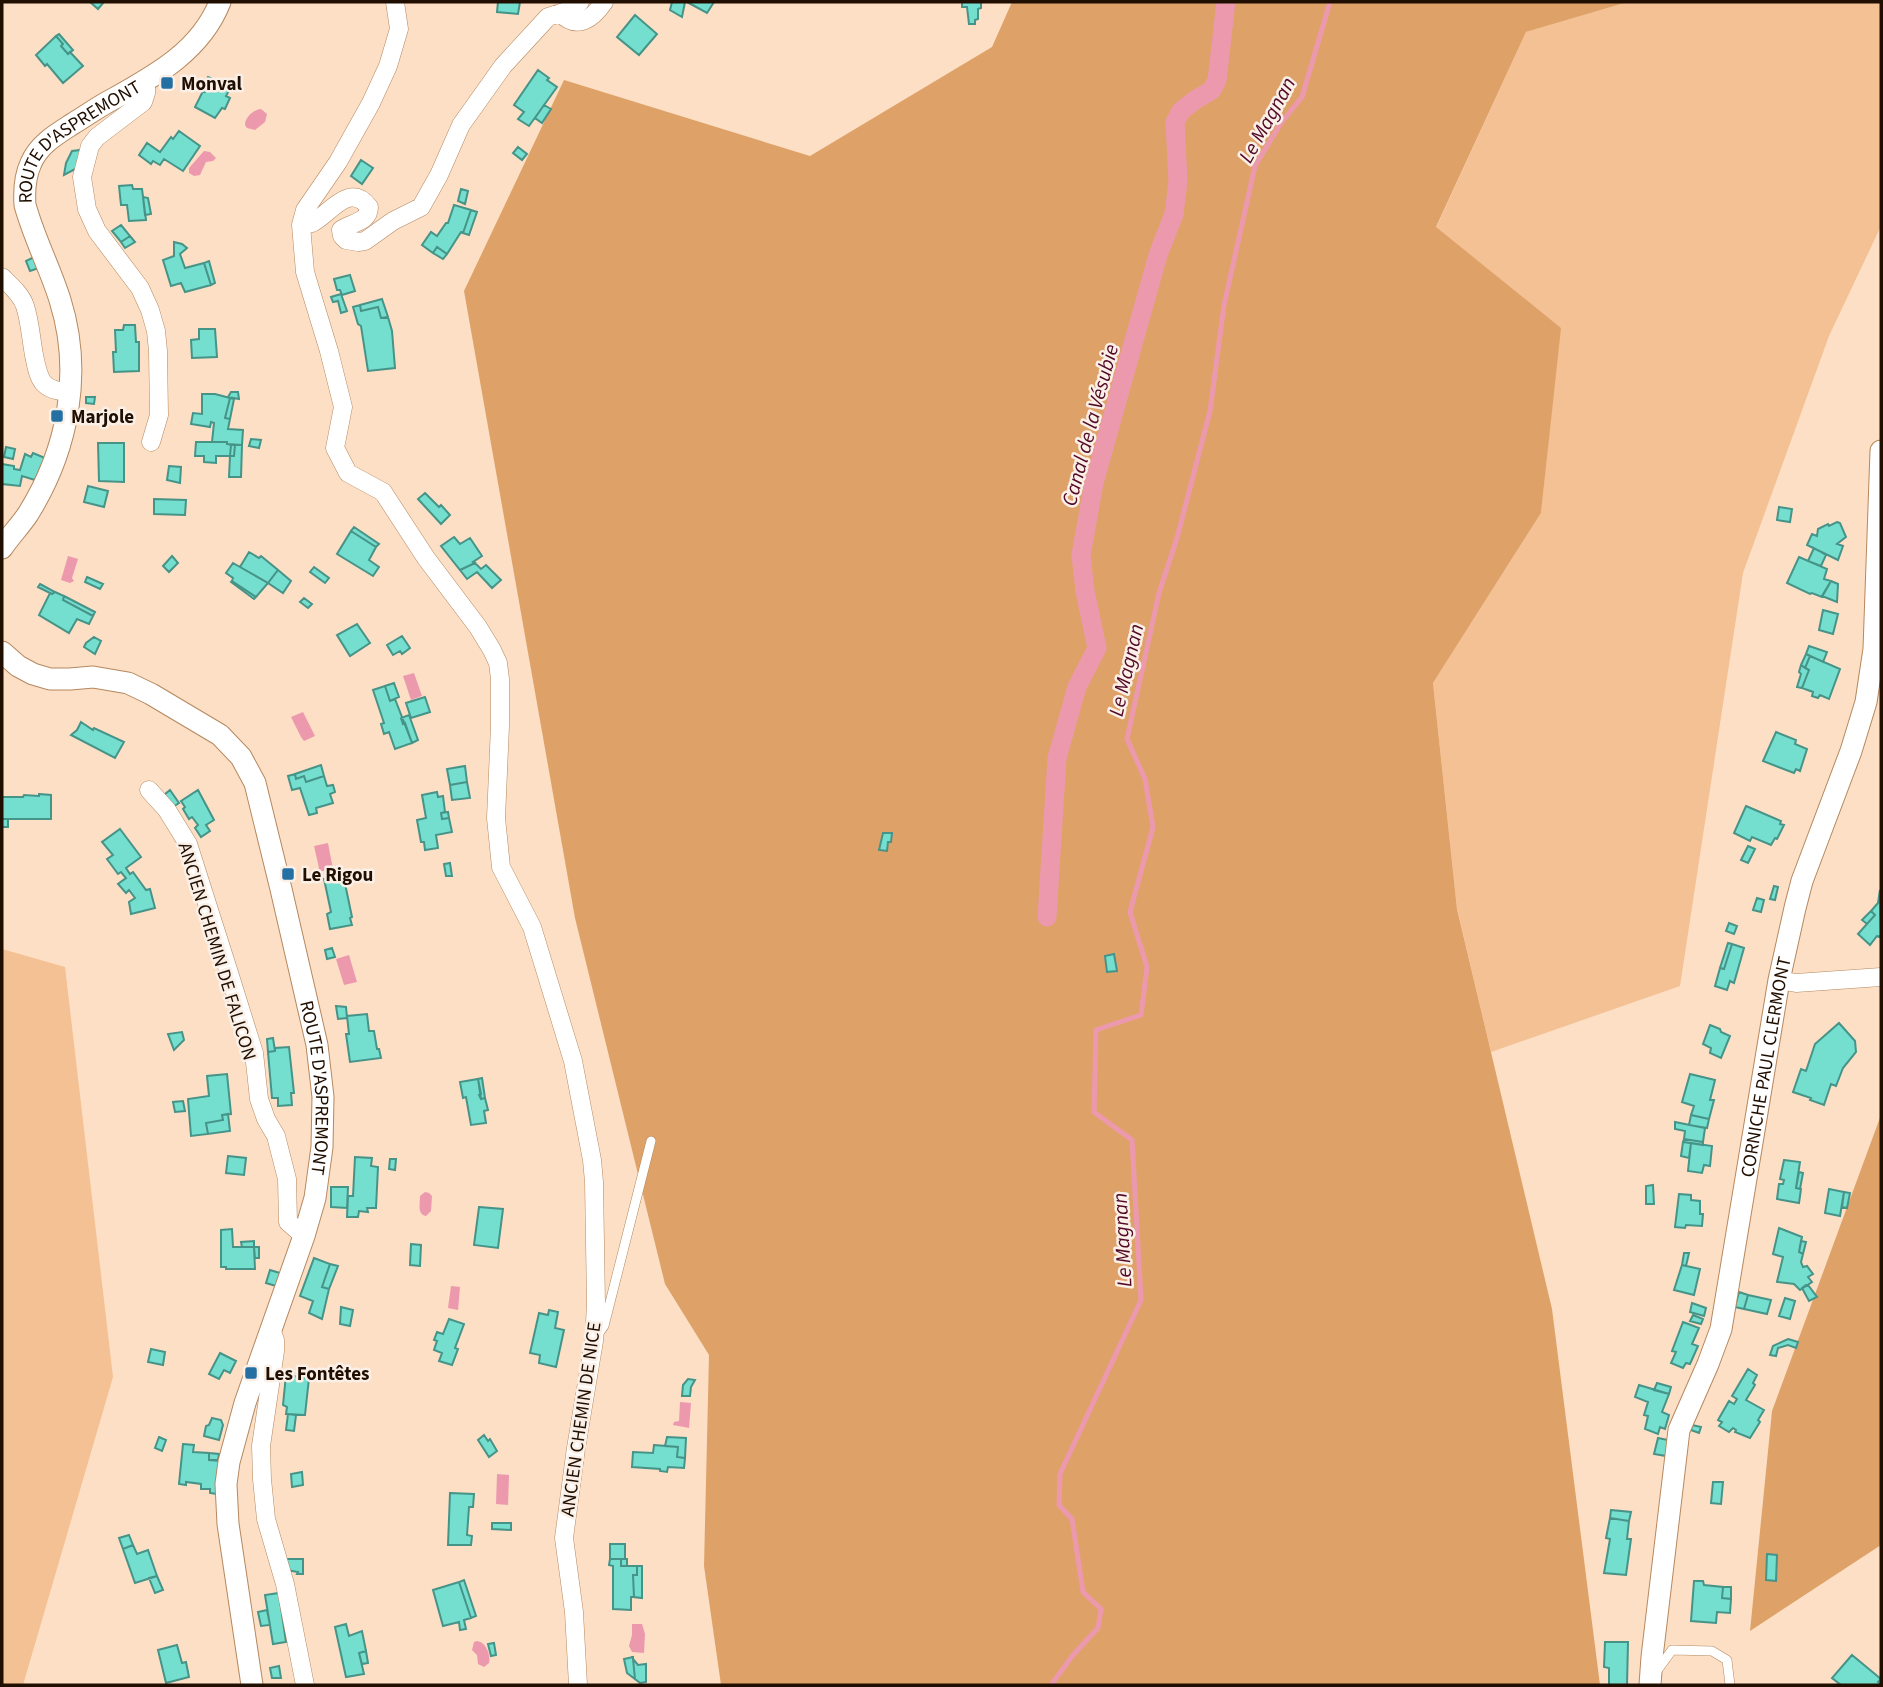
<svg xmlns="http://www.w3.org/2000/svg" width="1883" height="1687" viewBox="0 0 1883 1687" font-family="'Source Sans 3',sans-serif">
<rect width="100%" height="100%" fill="#fcdfc5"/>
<path fill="#f3c194" d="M1628,2H1881V226L1829,336L1743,573L1680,986L1491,1052L1457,908L1433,683L1541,513L1560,328L1436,228L1526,32Z
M2,949L65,967L113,1377L23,1685H2Z"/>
<path fill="#dea269" d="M1012,2H1628L1526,32L1436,227L1561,328L1541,513L1433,683L1457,909L1552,1309L1600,1685H721L704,1566L709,1355L665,1284L575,918L464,291L564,80L810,156L992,47Z
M1881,1115V1545L1750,1631L1772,1411Z"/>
<path fill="#ec99ae" d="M261,109L267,114L265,122L255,130L247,128L245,125C245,117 253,110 261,109Z
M204,151L210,152L216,158L213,161L206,162L200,175L194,176L189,173V168Z
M68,556L78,559L72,578L74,581L70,583L61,580Z
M414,673L422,696L411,700L403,676Z
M303,712L315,736L304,741L301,737L291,717Z
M328,843L333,869L318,872L317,869L319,868L314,846Z
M349,955L357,982L344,985L336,959Z
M425,1192L429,1193L432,1196L431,1211L426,1216C417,1214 420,1204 420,1196Z
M451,1286L460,1287L458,1310L448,1308Z
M680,1402L691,1403L689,1428L673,1425L674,1422L679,1421Z
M497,1474L509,1475L508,1505L496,1504Z
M632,1624H642L645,1634L644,1653L632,1652L629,1646L632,1635Z
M477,1641C486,1642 491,1655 489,1663L484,1667L478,1664L477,1655L472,1650L474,1642Z"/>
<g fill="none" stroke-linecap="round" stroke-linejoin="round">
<path stroke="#ec99ae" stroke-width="5" d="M1051,1685L1073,1655L1098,1628L1101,1609L1083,1592L1072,1519L1059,1505L1060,1474L1141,1300L1132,1140L1094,1112L1096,1030L1141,1015L1147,967L1130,912L1153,827L1145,779L1127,739L1159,593L1177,538L1210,411L1224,305L1255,166L1281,123L1302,97L1330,2"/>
<path stroke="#ec99ae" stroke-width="19" d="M1047,917L1057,758L1077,687L1097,648L1085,591L1081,555L1094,483L1158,255L1174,214L1178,181L1175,122L1181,111L1195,100L1212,90L1217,80L1226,2"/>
</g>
<path fill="#74dfcf" stroke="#469388" stroke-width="2" d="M90,2H104L98,9Z
M498,2H520L518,14L497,12Z
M672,2H685L682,17L670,10Z
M687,2H714L707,13Z
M962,2H981V8L978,9V19L975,20V24H969L967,7H962Z
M635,15L657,34L639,55L617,37Z
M59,34L73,50L68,54L61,46L63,44L56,36Z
M56,36L63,44L61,46L68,54L70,52L83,66L63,83L47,64L45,66L36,55Z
M538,70L549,78L547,80L557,87L529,126L518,119L524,112L514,105Z
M208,77L212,79L205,92L201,90Z
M212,79L230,89L226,96L230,98L225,109L222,108L215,118L195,107L203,91L205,92Z
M544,105L551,109L542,123L535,118Z
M179,131L200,146L183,171L164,159L160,165L153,161L151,164L139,155L147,143L160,152L171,137L173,139Z
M518,147L527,154L522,160L513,153Z
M81,150L79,167L64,175L66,163L72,151Z
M361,160L373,168L362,184L351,176Z
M132,185L133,189H142L146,220L129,221L127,205H121L119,186Z
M461,189L468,191L465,204L458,201Z
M143,197L148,198L151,214L145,215Z
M454,205L471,210L463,233L461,232L447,254L437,247L433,253L422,245L431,232L437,236L446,223H448Z
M471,210L477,212L469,235L463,233Z
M121,225L130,236L121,242L112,231Z
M130,236L135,242L125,248L121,242Z
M174,242L182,244L187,248L180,254L185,268L204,263L211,285L185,292L181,283L171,286L163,260L174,256Z
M437,247L447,254L443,259L433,253Z
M34,257L39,268L30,271L26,261Z
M209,261L215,283L211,285L204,263Z
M350,275L355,291L342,295L340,290H337L334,279Z
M341,294L347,311L341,313L338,301L333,302L331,297Z
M382,299L388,317L381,318L378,307L361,311L360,305Z
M360,305L361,311L378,307L381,318L388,317L392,331L395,368L368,371L361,326L358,324L353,307Z
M124,325H135L136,342H139V371L114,372L113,352H116L115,330H123Z
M199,329H215L217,357L192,358L191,340L199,339Z
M231,392H238L239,399L228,397Z
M202,394H215L230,398L225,418L230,419L228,429L243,430L242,445L227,444V442H212L214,423L211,422L210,427L191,424L193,413L202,414Z
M86,397H95L94,404L86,403Z
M230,398L234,399L230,419L225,418Z
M251,439L261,440L259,448L249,446Z
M196,442H227V444L231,445L230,456H216V463L204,462V456H195Z
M98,443H124V482L99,481Z
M231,445H235L234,456H230Z
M235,445H242L241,477H229L230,456H234Z
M6,447L15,449L13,459L4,457Z
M33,453L45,458L35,480L22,476L20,486L2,484V464L14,466V469L20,470L25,454L31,457Z
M169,466L181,467L180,483L167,480Z
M88,486L108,491L104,507L84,502Z
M425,493L439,507L441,505L450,515L441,524L418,499Z
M154,499L186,500L185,515L154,514Z
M1779,507L1792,509L1790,522L1777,520Z
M1837,522L1840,523L1846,537L1837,544L1843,546L1838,560L1807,545L1812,534L1817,536L1818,529L1828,524L1829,526Z
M354,527L379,544L376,547L351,531Z
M351,531L376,547L369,560L379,567L373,576L337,554Z
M454,537L460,544L470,538L482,556L473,562L475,563L460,570L441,546Z
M1814,548L1826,555L1821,566L1808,561Z
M249,552L259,558L261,556L278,570L268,583L240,567Z
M172,556L178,563L169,572L163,566Z
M1799,557L1827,569L1824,579L1831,581L1822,597L1812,593L1810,594L1787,583Z
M233,563L268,583L256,597L232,581L233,578L226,573Z
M475,563L481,569L486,565L501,580L492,588L477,572L467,579L460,570Z
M314,567L329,578L325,583L310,572Z
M278,570L291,581L283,593L268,583Z
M87,577L103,584L100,589L85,582Z
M232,581L256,597L254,599L231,582Z
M1831,581L1838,584L1837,602L1822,596Z
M40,584L55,592L52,594L38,587Z
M55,592L64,596L63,600L93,616L89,624L77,619L69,633L39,615L50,593L52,594Z
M64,596L95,612L93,616L63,600Z
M304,598L312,604L308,608L300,602Z
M1823,610L1838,614L1833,634L1819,630Z
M357,624L370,643L350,656L337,635Z
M402,636L410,648L402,654L400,651L393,655L387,645Z
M94,637L101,641L95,654L84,647L86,643Z
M1809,646L1827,652L1823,662L1806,654Z
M1806,654L1810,656L1805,668L1801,665Z
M1810,656L1840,669L1829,699L1820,695L1818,698L1812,696L1813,692L1802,688L1809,670L1805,668Z
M1801,665L1809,670L1802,688L1797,687L1801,674L1799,672Z
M394,683L399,697L390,701L385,686Z
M385,686L390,701L395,699L412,743L395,749L389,732L384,734L381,724L384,723L373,690Z
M425,697L430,712L411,718L406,703Z
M409,715L418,740L412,743L405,723L403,724L401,718Z
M81,722L93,730L94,728L124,742L115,758L71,735L77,730Z
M1776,732L1796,740L1795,744L1807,749L1800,771L1796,769L1794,773L1763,761Z
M321,765L324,776L306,782L304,776L296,779L295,774Z
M465,766L467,782L450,785L447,769Z
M295,774L296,779L304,776L306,782L324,776L327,786L333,785L335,792L330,794L333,803L316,808L317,813L309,815L300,788L292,790L288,776Z
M467,782L470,798L452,800L450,785Z
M170,790L179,803L173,807L164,795Z
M198,790L214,820L206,825L210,831L201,837L195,828L198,825L192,817L189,819L183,809L185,807L181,801Z
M437,792L438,797L443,796L445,812L441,813L442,819L449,818L452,832L436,835L438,848L425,850L424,842H421L417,820L426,818L422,795Z
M39,794L51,795V819H2V797H23L24,795L39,796Z
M1746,806L1781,821L1780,824L1784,825L1777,839L1775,838L1771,845L1752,837L1750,841L1734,833Z
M448,812L449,818L442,819L441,813Z
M2,819H8V827H2Z
M120,829L141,857L126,868L130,874L133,872L146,890L150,889L155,908L131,914L129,902L135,898L129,890L126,893L118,884L126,878L121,872L118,874L107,859L113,855L102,842Z
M883,833H892L891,842H888L887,851L879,850Z
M1748,846L1755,849L1748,863L1741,860Z
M450,863L452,876H446L444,864Z
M343,874L352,917L350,918L352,925L330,929L327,914L331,912L324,879Z
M1774,886L1778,887L1775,900L1770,899Z
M1880,890L1881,935L1879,937L1877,936L1870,945L1858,934L1875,915L1871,911L1878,903Z
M1757,898L1764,900L1761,912L1753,910Z
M1871,911L1875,915L1867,924L1862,920Z
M1729,923L1737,926L1734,934L1726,931Z
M1728,943L1732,944L1724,969L1720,968Z
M1732,944L1744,948L1734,983L1730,981L1727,990L1715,986L1720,968L1724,969Z
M332,948L335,957L327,959L325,950Z
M1114,954L1117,971L1107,972L1105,956Z
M336,1006L346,1007L347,1018L338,1019Z
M367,1014L369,1031H374L377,1049H379L381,1058L350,1062L346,1034H349L347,1016Z
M1839,1023L1855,1041L1856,1052L1843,1068L1836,1086L1831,1084L1824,1105L1810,1100L1811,1098L1793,1092L1801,1069L1806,1071L1815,1044Z
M1710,1025L1720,1029L1721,1032L1730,1036L1721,1058L1710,1053L1711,1048L1703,1044Z
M182,1032L184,1040L174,1050L168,1034Z
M273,1038L275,1051L268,1052L267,1039Z
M289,1047L294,1093H291L292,1105L278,1106V1098H272L268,1052L275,1051V1048Z
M227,1074L231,1114L222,1115L223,1120L206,1123L208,1134L191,1136L188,1099L209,1096L207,1076Z
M1690,1074L1715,1080L1710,1100H1714L1709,1119L1691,1115L1694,1106L1682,1102Z
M482,1078L485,1098L481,1099L478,1079Z
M478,1079L481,1094L479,1095L481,1099L485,1098L488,1110L484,1111L486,1123L471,1125L466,1097L463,1098L460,1082Z
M183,1101L185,1111L175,1112L173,1102Z
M228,1114L230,1131L208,1134L206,1123L223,1120L222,1115Z
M1691,1115L1709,1119L1707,1128L1689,1125Z
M1675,1122L1705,1128L1703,1142L1684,1139L1685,1131L1675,1129Z
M1684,1139L1703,1142V1145L1683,1142Z
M1683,1142L1691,1143L1689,1158L1681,1156Z
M1691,1143L1712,1146L1710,1166L1704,1165L1702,1173L1688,1171Z
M228,1156L246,1158L244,1175L226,1173Z
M355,1157L372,1158L371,1166L378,1167L376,1208H367L368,1212L359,1211L358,1217H347L348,1196H353Z
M390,1159H396L395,1170L389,1169Z
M1784,1160L1800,1162L1796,1188L1801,1189L1799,1203L1777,1199L1779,1184H1783L1784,1180L1780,1179Z
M1799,1172L1803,1173L1800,1189L1796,1188Z
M1653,1185L1654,1204H1646V1186Z
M331,1187H348L347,1208L331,1207Z
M1829,1189L1844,1192L1840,1216L1825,1213Z
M1844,1192L1850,1193L1847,1208L1842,1207Z
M1679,1194L1691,1195V1200L1700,1201V1214H1703L1702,1226L1686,1225L1685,1228L1675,1227Z
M479,1207L503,1209L498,1248L474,1245Z
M1779,1228L1802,1237L1799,1252L1803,1254L1801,1262L1803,1267L1807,1266L1813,1274L1808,1277L1812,1282L1800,1290L1794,1284L1777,1282L1783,1257L1773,1254Z
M232,1229L233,1247H254L255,1269H226V1267H221V1230Z
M254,1241V1247H242L241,1242Z
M1801,1241L1806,1242L1803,1254L1799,1252Z
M411,1244L421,1245L420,1266L410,1265Z
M254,1247H259V1258H255Z
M1684,1253H1689L1686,1266L1682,1265Z
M314,1258L330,1264L322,1287L329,1289L322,1319L309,1313L313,1301L300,1296Z
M330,1264L338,1266L329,1289L322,1287Z
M1682,1265L1700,1269L1694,1295L1674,1290Z
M270,1270L280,1273L276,1286L266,1283Z
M1806,1285H1808L1817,1297L1809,1301L1802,1288Z
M1739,1292L1748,1295L1744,1309L1735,1307Z
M1748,1295L1771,1300L1767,1314L1744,1309Z
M1785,1298L1795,1301L1790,1319L1779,1316Z
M1692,1303L1706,1308L1704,1316L1690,1312Z
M341,1307L353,1310L350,1326L340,1324Z
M549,1310L558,1312L555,1328L564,1330L556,1367L539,1363L540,1355L530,1353L539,1313L548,1315Z
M1693,1315L1703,1319L1701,1324L1690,1321Z
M449,1319L464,1324L455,1348L458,1349L452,1365L439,1361L442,1353L434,1350L437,1341L434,1340L437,1332L443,1334Z
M1683,1322L1699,1328L1692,1344L1698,1346L1690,1364L1686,1363L1683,1368L1671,1363L1676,1352L1672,1351Z
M1788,1339L1798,1342L1796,1348L1788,1345L1778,1348L1776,1356L1770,1355L1773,1346Z
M151,1349L165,1352L163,1365L148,1362Z
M220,1353L236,1361L230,1373L224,1370L219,1379L209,1374Z
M1748,1369L1757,1375L1753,1383L1755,1385L1746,1400L1764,1410L1758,1420L1760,1422L1750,1438L1735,1432L1736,1430L1733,1428L1729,1432L1719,1426L1722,1422L1718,1420L1729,1401L1734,1404L1737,1399L1732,1396Z
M286,1375L309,1378L305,1415L286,1414L287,1407L283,1405Z
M688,1379L695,1380L691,1387L690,1396H682L683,1385Z
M1657,1383L1671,1387L1669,1394L1654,1390Z
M1639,1385L1669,1394L1662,1412L1669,1415L1665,1429L1660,1427L1658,1434L1645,1429L1648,1416L1644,1415L1648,1402L1635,1397Z
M288,1414L296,1415L294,1431L286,1430Z
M212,1418L221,1420L223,1425L219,1440L204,1436L206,1426L209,1425Z
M1692,1425L1701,1427L1699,1433L1691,1430Z
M484,1435L488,1441L490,1439L497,1451L489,1457L478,1440Z
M159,1437L166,1440L162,1451L155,1448Z
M667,1437L686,1438L685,1458L677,1457L678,1447L665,1446Z
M1658,1438L1668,1440L1666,1456L1654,1454Z
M183,1444L194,1445L193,1452L209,1453V1460L221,1461L217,1494L210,1493V1489H201V1484L186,1482V1485L179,1484Z
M654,1445L678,1447L677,1457L685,1458L684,1468L668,1467L667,1472L660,1471V1469L632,1467L633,1452L653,1453Z
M209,1453L219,1454L218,1460H209Z
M302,1472L303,1485L292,1487L291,1474Z
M1713,1482H1723L1721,1504L1711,1503Z
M450,1493L474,1494L473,1507H469L467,1535L472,1536L471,1545H448Z
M1611,1510L1631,1512L1629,1521L1610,1518Z
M1610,1518L1629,1521L1627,1539H1631L1626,1575L1604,1573L1610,1539L1606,1538Z
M492,1523H511V1530L492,1529Z
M129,1535L133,1545L123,1549L119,1538Z
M610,1544H625V1559H610Z
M133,1545L137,1554L148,1550L157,1576L135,1583L123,1549Z
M1767,1554L1777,1555L1776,1581L1766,1580Z
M286,1559H303V1574H297L298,1572L286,1570Z
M610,1559H621V1566H637V1575H633L634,1597H631V1610L613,1609V1566L609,1565Z
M621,1559H627V1566H621Z
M637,1566H642V1598L634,1597L633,1575H637Z
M157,1576L163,1590L155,1593L149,1578Z
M464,1580L476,1616L471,1618L459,1582Z
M1694,1581H1703L1704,1585L1723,1587L1722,1598L1731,1599L1730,1613L1717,1612L1716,1623L1691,1621Z
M459,1582L471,1618L464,1620L466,1629L460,1630L459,1622L443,1626L433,1590Z
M1723,1587H1731V1599L1722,1598Z
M279,1593L286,1642L273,1644L265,1595Z
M267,1610L270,1625L261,1626L258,1612Z
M346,1624L349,1636L362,1631L366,1651L359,1653L364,1674L346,1677L335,1627Z
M1605,1642H1628L1627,1685H1609V1668L1604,1667Z
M494,1643L496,1655L491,1656L488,1644Z
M177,1645L182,1663L186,1662L189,1677L166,1683L158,1650Z
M366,1651L368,1663L362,1664L359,1653Z
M1852,1655L1881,1679L1878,1682L1881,1685H1841L1832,1678Z
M633,1657V1659L635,1679L627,1673L624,1659Z
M633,1659L638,1665L646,1664V1682L640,1683L635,1679Z
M279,1666L281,1678H272L270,1668Z"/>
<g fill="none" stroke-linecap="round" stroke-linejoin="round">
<g stroke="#b5885f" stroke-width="10">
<path id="service" d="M599,1333L604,1326L651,1141
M1656,1672L1672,1650L1712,1651L1727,1660L1730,1685"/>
</g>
<g stroke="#b5885f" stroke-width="19">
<path id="minor" d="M395,2L399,29L388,66L371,103L338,162L305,210L301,225L305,272L329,351L343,407L335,448L348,473L383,492L426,558L478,627L492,650L498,663L500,679V726L496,818L501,867L532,927L573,1061L592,1160L594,1182L596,1304L594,1341L576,1448L564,1538L574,1612L578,1685
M560,13C578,31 593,18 604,2
M146,81V93L143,102L97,137L90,146L82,177L87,209L97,231L140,288L150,310L156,331L158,351L159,415L151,442
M301,225C305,224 309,224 312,223C329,215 349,181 369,207C369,223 351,222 341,230L342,236L346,240L358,242L365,241L393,221L421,207L439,175L461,125L503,66L548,17L570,10L580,2
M2,277C10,285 21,294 25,306C30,321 31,339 34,355C39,380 41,391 70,392
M149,790L167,810L188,844L230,976L254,1053L259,1099L266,1119L276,1136L287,1179L288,1222L304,1236
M1779,980L1796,983L1881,977
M271,1329L275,1340V1351L261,1446L262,1479L266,1519L285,1584L305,1685"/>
</g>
<g stroke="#b5885f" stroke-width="23">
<g id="tertiary">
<path id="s1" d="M2,548C10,536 20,526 28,514C68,450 83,373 60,300C50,268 34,238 25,205C24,191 25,176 31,163C39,144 57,134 74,123C87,115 101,105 115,98C158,74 201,50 220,2"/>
<path id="s2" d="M2,652L18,666L33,674L50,679H70L93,677L128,683L151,694L220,735L241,757L255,783L281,889L317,1045L323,1097L322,1147L315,1198L304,1236L245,1403L229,1462L226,1484L228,1524L252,1685"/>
<path id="s3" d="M1650,1685L1652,1657L1679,1430L1708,1364L1721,1329L1779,980L1795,908L1802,881L1851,751L1866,702L1874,649L1881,451"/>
</g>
</g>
<use href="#service" stroke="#fff" stroke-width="9"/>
<use href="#minor" stroke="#fff" stroke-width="18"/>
<use href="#tertiary" stroke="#fff" stroke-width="21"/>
</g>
<g fill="#2570a3" stroke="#faf0e8" stroke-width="2.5">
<rect x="160" y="76" width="14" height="14" rx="3.5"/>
<rect x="50" y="409" width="14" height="14" rx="3.5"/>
<rect x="281" y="867" width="14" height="14" rx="3.5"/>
<rect x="244" y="1366" width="14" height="14" rx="3.5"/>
</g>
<g text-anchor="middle" stroke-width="5" stroke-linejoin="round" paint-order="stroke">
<g font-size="19" font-weight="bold" fill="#200f01" stroke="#faf0e8" text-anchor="start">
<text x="181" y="90">Monval</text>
<text x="71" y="423">Marjole</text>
<text x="302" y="881">Le Rigou</text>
<text x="265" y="1380">Les Fontêtes</text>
</g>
<g font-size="19" fill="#200f01" stroke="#faf0e8">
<text dy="7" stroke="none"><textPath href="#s1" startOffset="457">ROUTE D'ASPREMONT</textPath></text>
<text transform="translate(218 951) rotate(73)" y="7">ANCIEN CHEMIN DE FALICON</text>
<text dy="7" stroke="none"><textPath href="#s3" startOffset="632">CORNICHE PAUL CLERMONT</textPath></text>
<text dy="7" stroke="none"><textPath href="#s2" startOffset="612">ROUTE D'ASPREMONT</textPath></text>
<text transform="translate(580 1419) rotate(-82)" y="7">ANCIEN CHEMIN DE NICE</text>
</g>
<g font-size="21" font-style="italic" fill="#520926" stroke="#faf0e8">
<text transform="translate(1267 120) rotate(-61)" y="7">Le Magnan</text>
<text transform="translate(1090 425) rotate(-75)" y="7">Canal de la Vésubie</text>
<text transform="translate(1126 670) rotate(-77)" y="7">Le Magnan</text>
<text transform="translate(1122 1240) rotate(-93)" y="7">Le Magnan</text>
</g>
</g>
<rect width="1883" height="1687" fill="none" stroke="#200f01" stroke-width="7"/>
</svg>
